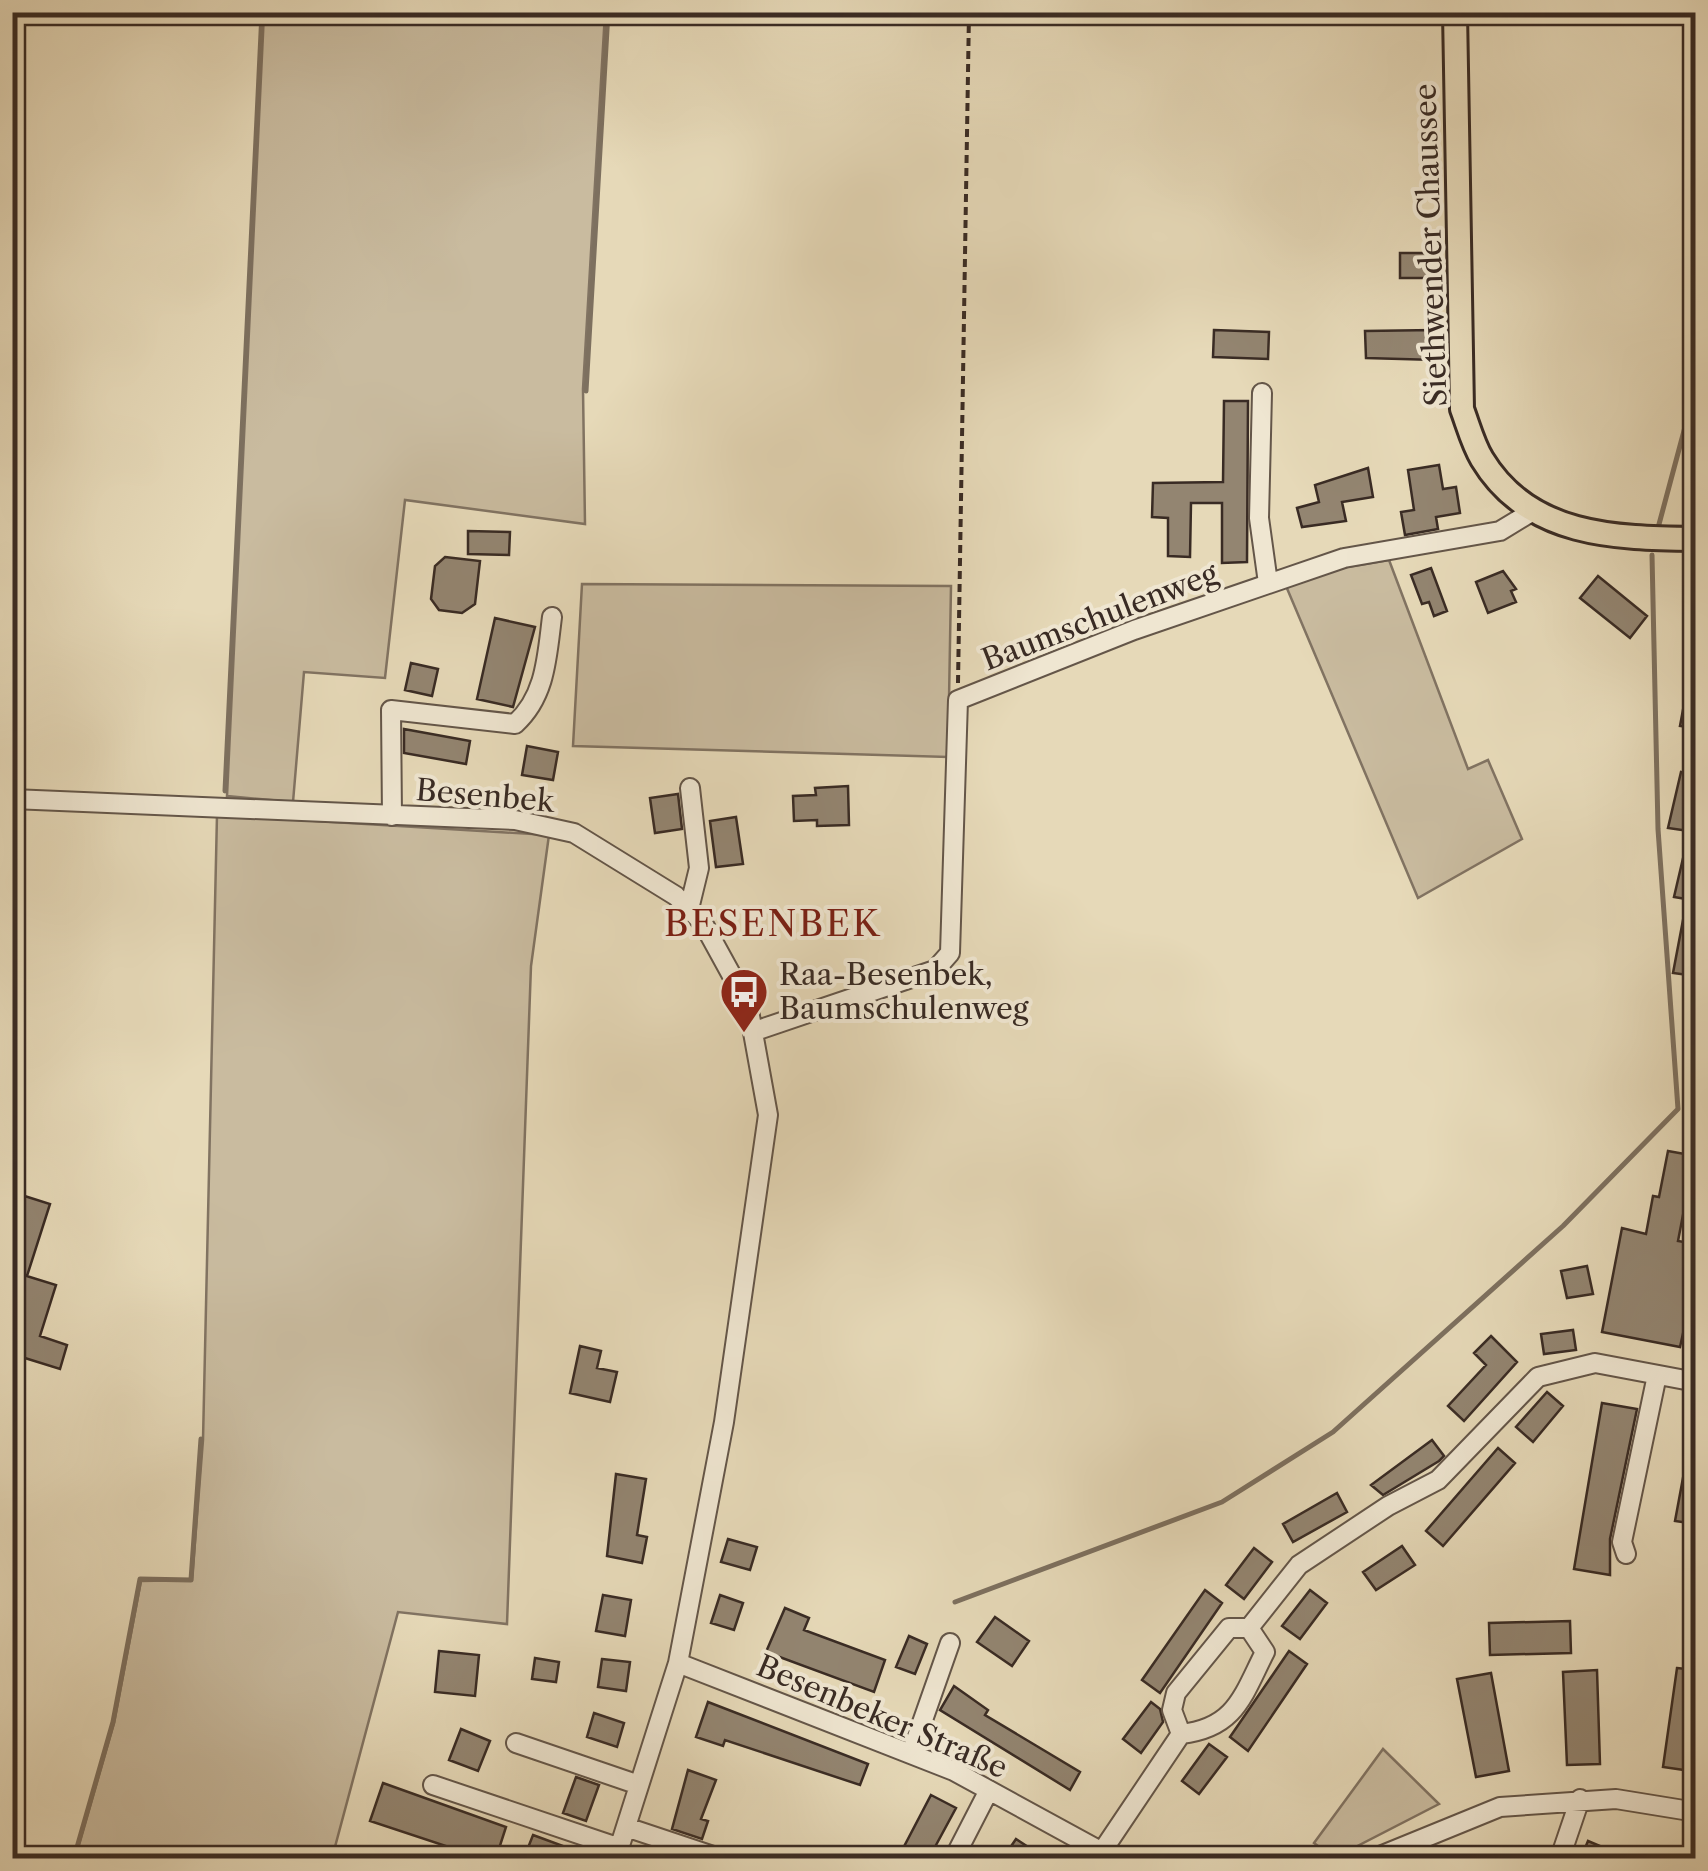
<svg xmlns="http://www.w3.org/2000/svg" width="1708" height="1871" viewBox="0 0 1708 1871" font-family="'Libre Caslon Text',serif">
<rect width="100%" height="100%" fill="#e6d9b8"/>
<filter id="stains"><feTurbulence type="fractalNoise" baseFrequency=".002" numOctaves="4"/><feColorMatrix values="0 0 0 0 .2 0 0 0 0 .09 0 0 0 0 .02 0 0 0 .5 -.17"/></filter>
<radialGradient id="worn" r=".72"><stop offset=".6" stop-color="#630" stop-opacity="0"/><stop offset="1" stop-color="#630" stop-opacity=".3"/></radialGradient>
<path fill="#c9bb9f" stroke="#817362" stroke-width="2.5" d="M264,13H605L583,389L585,524L405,500L385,678L304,672L293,802L227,796Z
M1389,560L1468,769L1488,760L1522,839L1418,898L1286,586L1341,568Z
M582,584L951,586L948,757L573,746Z
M217,815L549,835L531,966L507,1624L398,1612L332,1858H75L114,1723L141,1581L192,1580L203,1440Z
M1383,1749L1439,1804L1334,1858L1314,1843Z"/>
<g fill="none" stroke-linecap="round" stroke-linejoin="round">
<path stroke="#7d705f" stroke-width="5" d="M586,391L608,12
M1658,528L1696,386
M225,791L262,12
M955,1602L1222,1502L1333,1432L1563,1226L1678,1109L1658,829L1652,555
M74,1858L113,1722L140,1579L191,1580L201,1439"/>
</g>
<path fill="#938571" stroke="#392b24" stroke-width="2.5" d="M1400,253H1429V278H1400Z
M1214,330L1269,332L1268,359L1213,357Z
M1434,330L1436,360L1366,358L1365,331Z
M1224,401H1248L1247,562L1222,563V503H1191L1190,557L1168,556V518L1152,517L1153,483L1223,482Z
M1439,465L1443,489L1456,487L1460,513L1436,517L1438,529L1405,535L1401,512L1414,510L1408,470Z
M1368,468L1373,497L1342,502L1346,521L1302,527L1297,508L1319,502L1315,485Z
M468,531L510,532L509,555L468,554Z
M445,557L480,561L475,604L462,613L439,610L431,599L435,566Z
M1431,568L1447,611L1434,616L1429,602L1422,604L1411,575Z
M1503,571L1516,589L1511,591L1516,602L1488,613L1476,582Z
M1598,576L1647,616L1630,638L1580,598Z
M495,618L535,627L513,707L477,699Z
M411,663L438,669L432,696L405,690Z
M1688,683L1696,684V728L1680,726Z
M404,729L470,741L466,764L404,753Z
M527,746L558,752L553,780L522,775Z
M1681,772L1696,775V832L1668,828Z
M848,786L849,825L817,826V820L794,821L793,796L816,795L815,788Z
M678,794L682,829L655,833L650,798Z
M736,817L743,864L716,867L710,821Z
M1687,841L1696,842V976L1673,973L1687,899L1692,900L1674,897Z
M1668,1151L1696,1156V1190L1688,1189L1678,1241L1696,1244V1274L1680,1347L1602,1332L1622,1228L1646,1234L1653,1196L1659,1197Z
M12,1192L50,1204L27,1276L12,1271Z
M1587,1266L1593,1294L1567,1298L1561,1271Z
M17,1273L56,1285L40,1336L67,1345L60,1369L12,1354V1289Z
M1573,1330L1576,1350L1544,1354L1541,1334Z
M1491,1336L1517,1362L1464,1421L1448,1406L1486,1365L1474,1353Z
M580,1346L601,1351L597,1368L617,1372L610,1402L570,1393Z
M1547,1392L1563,1406L1533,1442L1516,1427Z
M1602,1403L1637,1409L1610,1539V1575L1574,1569Z
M1432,1440L1444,1456L1439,1461L1383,1495L1371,1485Z
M1498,1448L1515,1463L1443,1546L1426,1531Z
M1688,1451L1696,1452V1524L1675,1521Z
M616,1474L646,1479L637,1535L647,1537L642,1563L607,1556Z
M1337,1493L1347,1512L1293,1542L1283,1524Z
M728,1539L757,1547L750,1570L721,1562Z
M1402,1546L1415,1565L1376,1590L1363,1572Z
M1254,1548L1272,1562L1244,1599L1226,1585Z
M1205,1590L1222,1603L1160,1693L1142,1680Z
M1310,1590L1327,1603L1300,1639L1282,1626Z
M603,1595L631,1600L625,1636L596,1631Z
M720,1595L743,1603L734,1630L711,1623Z
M785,1608L809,1618L804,1630L885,1660L874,1692L766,1652Z
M995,1617L1029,1641L1012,1666L977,1642Z
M1570,1621L1571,1653L1490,1655L1489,1623Z
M909,1636L927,1644L915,1674L896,1667Z
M439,1651L479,1655L475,1696L435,1692Z
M1289,1651L1307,1664L1248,1751L1230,1737Z
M535,1658L559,1662L556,1682L532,1679Z
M602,1659L630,1662L626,1691L598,1687Z
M1677,1668L1696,1670L1691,1771L1663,1767Z
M1597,1670L1600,1764L1567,1765L1563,1672Z
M1491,1673L1509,1771L1476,1777L1457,1679Z
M954,1686L988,1710L985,1715L1080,1772L1070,1790L940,1710Z
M708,1702L868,1764L860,1785L725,1740L723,1746L696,1737Z
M1151,1702L1160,1709L1163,1722L1141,1753L1123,1739Z
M594,1713L624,1723L617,1747L587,1737Z
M461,1729L490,1741L478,1771L449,1760Z
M1209,1744L1227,1757L1199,1794L1182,1781Z
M688,1770L716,1780L701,1819L708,1821L702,1839L672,1829Z
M576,1777L599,1785L586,1821L563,1813Z
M383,1783L506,1827L496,1858H482L370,1821Z
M931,1795L956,1808L929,1858H898Z
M533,1835L593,1857V1858H524Z
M1016,1839L1045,1858H1003Z
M1588,1841L1628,1858H1581Z"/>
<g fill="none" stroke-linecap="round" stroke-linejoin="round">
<g stroke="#645649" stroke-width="22">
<path id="minor" d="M1262,393L1259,518L1268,583
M12,799L515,820L574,833L676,896L703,923L748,1005L768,1115L724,1422L678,1663L616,1858
M392,816L391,710L515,724C546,696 547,656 552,617
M689,909L699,868L690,788
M755,1031L935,970L950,953L958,700L1134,630L1344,558L1500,531L1533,511
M1626,1554L1622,1542L1657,1375
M678,1663L954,1771L1113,1858
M1181,1734L1172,1710L1176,1693L1229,1628H1249
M516,1743L639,1785
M911,1754L950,1643
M433,1785L620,1848
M626,1827L719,1858
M1103,1850L1181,1734C1236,1728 1243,1695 1265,1652L1249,1628L1299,1565L1388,1506L1438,1480L1538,1377L1595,1363L1696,1382
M954,1858L989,1790
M1375,1858L1500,1807L1616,1799L1696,1812
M1560,1858L1580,1799"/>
</g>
<g stroke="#392b24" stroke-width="28">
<path id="major" d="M1455,12L1462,409C1468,425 1473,444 1482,459C1529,537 1615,538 1696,539"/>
</g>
<path stroke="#392b24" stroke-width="4" stroke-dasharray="8 5" stroke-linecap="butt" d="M958,683L969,12"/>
<use href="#minor" stroke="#efe6d1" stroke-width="18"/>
<use href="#major" stroke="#e6d9b8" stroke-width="22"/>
</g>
<defs>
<g id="bus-pin" transform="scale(2.5)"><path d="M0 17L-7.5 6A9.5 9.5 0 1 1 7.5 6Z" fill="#8f2418" stroke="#efe6d1"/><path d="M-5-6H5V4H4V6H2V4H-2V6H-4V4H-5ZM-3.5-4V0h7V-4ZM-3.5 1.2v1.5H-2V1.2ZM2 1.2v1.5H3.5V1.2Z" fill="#fff"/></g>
</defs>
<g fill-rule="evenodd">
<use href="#bus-pin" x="744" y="992"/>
</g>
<g text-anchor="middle" stroke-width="8" stroke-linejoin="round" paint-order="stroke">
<g font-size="30" fill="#392b24" stroke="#efe6d1">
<text transform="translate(1431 245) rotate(-92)" y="10">Siethwender Chaussee</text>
<text transform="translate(1100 617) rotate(-21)" y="10">Baumschulenweg</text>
<text transform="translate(485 796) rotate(5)" y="10">Besenbek</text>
<text transform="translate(882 1717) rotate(23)" y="10">Besenbeker Straße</text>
</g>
<g font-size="30" fill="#392b24" stroke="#efe6d1" text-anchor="start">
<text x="779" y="985">Raa-Besenbek,<tspan x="779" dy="34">Baumschulenweg</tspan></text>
</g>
<g font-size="35" letter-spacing="2.5" fill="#7a1f14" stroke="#efe6d1">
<text x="773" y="936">BESENBEK</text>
</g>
</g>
<rect width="1708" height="1871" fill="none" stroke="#e6d9b8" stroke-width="50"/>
<rect x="15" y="15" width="1678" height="1841" fill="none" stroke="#392b24" stroke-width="5"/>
<rect x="25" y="25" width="1658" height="1821" fill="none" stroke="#392b24" stroke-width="2.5"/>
<rect width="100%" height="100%" filter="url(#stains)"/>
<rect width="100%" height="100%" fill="url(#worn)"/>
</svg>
